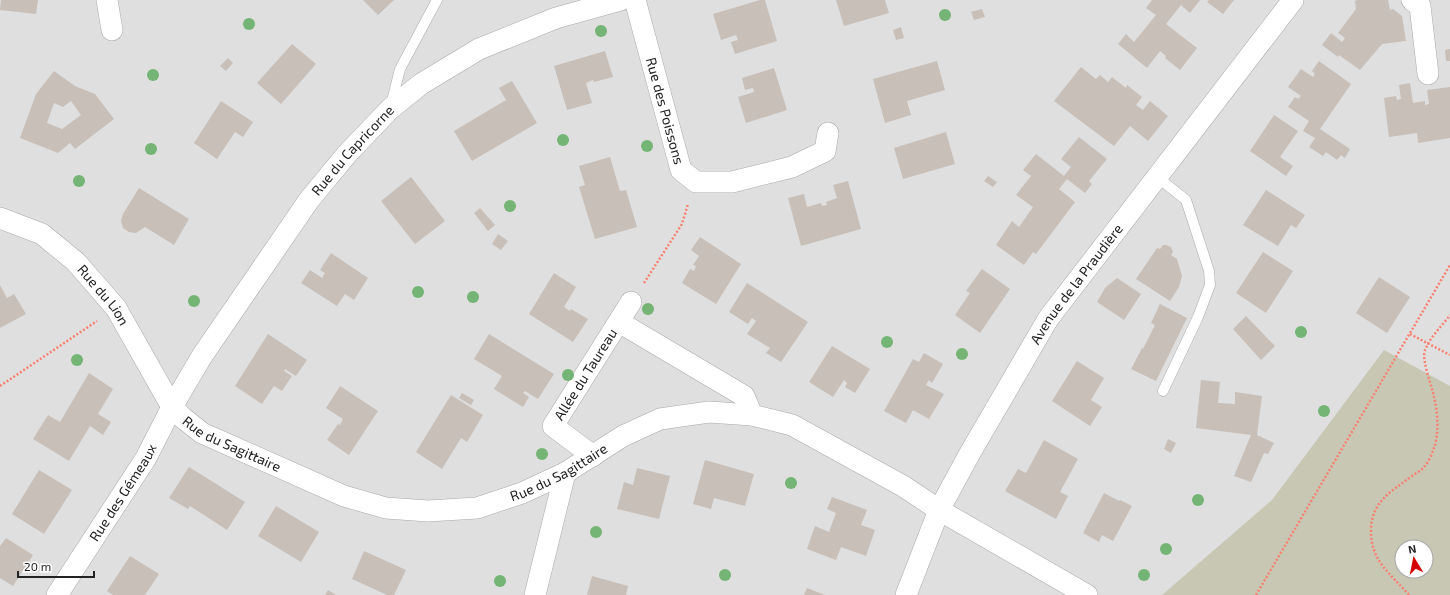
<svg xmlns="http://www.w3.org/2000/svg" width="1450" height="595" viewBox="0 0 1450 595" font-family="'Exo 2',sans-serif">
<rect width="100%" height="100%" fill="#f2efe9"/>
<path fill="#e0dfdf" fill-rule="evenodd" d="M0,0H1450V595H0ZM1402,547H1426V571H1402Z"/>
<path fill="#c7c7b4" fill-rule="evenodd" d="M1384,350L1450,386V595H1162L1272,500ZM1402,547H1426V571H1402Z"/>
<path fill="#c7bfb8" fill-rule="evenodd" d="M1,0H38L36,14L0,10Z
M363,0H394L378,15Z
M760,0H765L777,41L735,54L731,42L738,40L736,35L721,40L713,14Z
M836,0H885L889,13L844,26Z
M1152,0H1200L1190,13L1181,5L1166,24L1197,48L1180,70L1165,58L1166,56L1160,51L1147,68L1118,44L1126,34L1134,42L1156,15L1146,8Z
M1209,0H1234L1223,14L1207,2Z
M1357,0H1388L1390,10L1393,9L1402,16L1406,41L1382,44L1360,70L1339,55L1338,57L1322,45L1331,33L1342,42L1345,38L1338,33L1356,9L1355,1Z
M982,9L985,17L974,20L971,12Z
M901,27L904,38L896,40L893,30Z
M292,44L316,64L281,104L257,83Z
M1450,49V61H1446L1445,50Z
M605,51L613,77L594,82L593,80L586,83L592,103L567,110L554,66Z
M228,58L233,63L226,71L220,66Z
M937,61L945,90L907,101L911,115L885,123L873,79Z
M1319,61L1351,84L1320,129L1350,149L1345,158L1341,155L1337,160L1326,152L1323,156L1309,147L1315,138L1303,131L1309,121L1288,107L1295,97L1298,99L1301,96L1288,87L1301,69L1313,77L1315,74L1312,71Z
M1081,67L1096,79L1100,75L1108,82L1112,77L1126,88L1127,85L1142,97L1136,105L1143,110L1150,101L1168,116L1148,141L1130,126L1114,146L1054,101Z
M774,68L787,110L746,123L738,97L754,92L753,88L745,90L742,78Z
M54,71L75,86L95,94L114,119L75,149L70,143L58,153L20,138L36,94ZM71,101L81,115L62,129L47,123L54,103L63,107Z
M512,81L537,123L472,161L454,131L506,100L499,88Z
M1410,83L1413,103L1425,101V105L1429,104L1427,90L1450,87V138L1418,143L1417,133L1389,137L1384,98L1396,96L1397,100L1401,99L1399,85Z
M221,101L253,122L243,137L235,132L217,159L194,143Z
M1274,115L1298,131L1280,157L1293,166L1286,176L1250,151Z
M946,132L955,164L903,179L894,148Z
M1079,137L1107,159L1089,181L1092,184L1085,193L1067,179L1059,189L1075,202L1036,254L1033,252L1024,265L996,245L1012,221L1019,227L1033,207L1016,195L1031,176L1023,170L1036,154L1064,176L1071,167L1061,159Z
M610,157L620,191L626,190L637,227L595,239L579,187L585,185L579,166Z
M988,176L997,182L993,187L984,181Z
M411,177L445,221L415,244L381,201Z
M848,181L861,229L801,246L788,198L804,194L807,207L821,203L822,206L827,205L826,202L837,198L833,185Z
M139,188L189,219L174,245L145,227L136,233L129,232L123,228L121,221L123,214Z
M1266,190L1305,215L1296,228L1291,225L1278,246L1243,225Z
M480,208L495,225L488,231L474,213Z
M498,234L508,241L501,250L492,244Z
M700,237L741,264L716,304L682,283L690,269L694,271L696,266L693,265L699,256L691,250Z
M1163,245H1166L1171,247L1173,252L1171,255L1177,259L1182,276L1179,287L1170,301L1136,279L1157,248L1160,249Z
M1263,252L1293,271L1266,313L1236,293Z
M331,253L368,278L354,300L345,294L337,306L301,283L310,270L322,278L325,273L320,270Z
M982,269L1010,289L980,333L955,315L970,293L966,291Z
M554,273L576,287L564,307L570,311L571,309L588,319L573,342L529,314Z
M1379,277L1410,297L1387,333L1356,313Z
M1117,278L1141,294L1124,320L1097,302L1105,288Z
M747,283L808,322L781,362L766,353L770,348L747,334L756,321L752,318L748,324L729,312Z
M0,285L7,298L14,294L26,314L0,328Z
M1160,304L1187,318L1156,381L1131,369L1142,348L1143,349L1155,325L1151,323Z
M1246,316L1275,346L1261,360L1233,329Z
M268,334L307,360L296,376L285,369L284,371L292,376L282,391L274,386L262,404L235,386Z
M489,334L554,374L538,399L525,391L523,393L529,397L523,407L494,389L502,376L474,359Z
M832,346L870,369L855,393L845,387L847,383L844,380L833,397L809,382Z
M924,353L943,364L932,383L929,380L926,385L944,394L929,419L913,410L906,423L884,411L913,359L919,362Z
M1077,361L1104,378L1091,400L1102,407L1090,426L1052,401Z
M89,373L113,389L98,414L111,422L103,435L90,426L69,461L33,439L48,415L60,422Z
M1201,380L1220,382L1218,403L1235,404V392L1262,396L1257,435L1274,443L1268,454L1264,453L1251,482L1234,476L1251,435L1196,428Z
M340,386L378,411L349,455L327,440L338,424L340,425L343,419L326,408Z
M462,393L474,400L471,405L459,398Z
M451,395L483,415L467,442L461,438L442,469L416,452Z
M1168,439L1176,443L1171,453L1164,449Z
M1044,440L1078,459L1060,492L1068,496L1056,519L1005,491L1018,469L1026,473Z
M705,460L754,474L745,506L714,498L711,509L693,504Z
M189,467L245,502L227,530L190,506L188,509L169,498Z
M637,468L670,476L659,519L617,509L624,482L633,485Z
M39,470L72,490L44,534L12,514Z
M1104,493L1119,501L1120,500L1132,506L1113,541L1102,535L1099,542L1083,533Z
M832,497L867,510L861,525L875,530L866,556L841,547L836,560L807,549L815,526L829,532L836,513L827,509Z
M276,506L319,532L301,562L258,536Z
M6,538L33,555L13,586L0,578V546Z
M364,551L406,570L394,595H387L352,579Z
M130,556L159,574L145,595H113L107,591Z
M592,576L628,586L626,595H587Z
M807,588L825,595H804Z
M328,590L336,595H325Z"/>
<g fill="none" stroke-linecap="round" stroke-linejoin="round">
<g stroke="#a9a9a9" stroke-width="11">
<path id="lane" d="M391,105L400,69L437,0
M1156,176L1186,200L1209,271L1210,285L1198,317L1163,391"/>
</g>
<g stroke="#a9a9a9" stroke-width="22">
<g id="street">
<path d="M107,0L112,30"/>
<path id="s1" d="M635,0L681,170L696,182H732L792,167L825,151L828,133"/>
<path d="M1412,0L1420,6L1428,74"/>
<path id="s2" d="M0,218L42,234L76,262L116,308L172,407L183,418L202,433L344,496L386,508L428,511L477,508L522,493L565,473L623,436L660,419L709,412L752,415L792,425L903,486L939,510L1087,595"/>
<path d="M619,322L744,396L752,415"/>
<path id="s3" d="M593,456L553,426L631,302"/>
<path id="s4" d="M57,595L146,458L172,407L202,356L309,200L347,154L390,109L421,84L479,49L556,18L621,0"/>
<path d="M535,595L565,473"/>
<path id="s5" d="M906,595L939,510L970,453L1048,319L1293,0"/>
</g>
</g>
<path stroke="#fa8072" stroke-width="2.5" stroke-dasharray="2 2" stroke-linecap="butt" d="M644,283L682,224L688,204
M1410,334L1450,355
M0,386L97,321
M1256,595L1450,265
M1409,595C1390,573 1370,561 1371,529C1372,501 1392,491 1412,476C1416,473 1421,471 1424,467C1428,463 1432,454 1434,448C1439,433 1438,412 1434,397C1432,386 1421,359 1425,350C1430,337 1442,326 1450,315"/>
<use href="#lane" stroke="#fff" stroke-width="10"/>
<use href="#street" stroke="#fff" stroke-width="21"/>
</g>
<g fill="#74b475">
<circle cx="945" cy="15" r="6"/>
<circle cx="249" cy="24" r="6"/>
<circle cx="601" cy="31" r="6"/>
<circle cx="153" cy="75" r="6"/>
<circle cx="563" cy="140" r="6"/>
<circle cx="647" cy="146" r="6"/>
<circle cx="151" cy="149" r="6"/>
<circle cx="79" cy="181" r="6"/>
<circle cx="510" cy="206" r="6"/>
<circle cx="418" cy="292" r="6"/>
<circle cx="473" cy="297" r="6"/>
<circle cx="194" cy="301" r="6"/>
<circle cx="648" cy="309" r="6"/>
<circle cx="1301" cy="332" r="6"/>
<circle cx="887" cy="342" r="6"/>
<circle cx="962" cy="354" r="6"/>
<circle cx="77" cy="360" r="6"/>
<circle cx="568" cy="375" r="6"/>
<circle cx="1324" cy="411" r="6"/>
<circle cx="542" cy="454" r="6"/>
<circle cx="791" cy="483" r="6"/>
<circle cx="1198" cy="500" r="6"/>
<circle cx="596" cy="532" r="6"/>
<circle cx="1166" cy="549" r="6"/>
<circle cx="725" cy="575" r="6"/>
<circle cx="1144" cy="575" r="6"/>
<circle cx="500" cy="581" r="6"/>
</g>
<g text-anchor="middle" stroke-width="3" stroke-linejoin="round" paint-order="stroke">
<g font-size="14" fill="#222" stroke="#fff">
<text dy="5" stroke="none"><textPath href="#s1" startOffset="115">Rue des Poissons</textPath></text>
<text dy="5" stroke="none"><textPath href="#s4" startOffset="535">Rue du Capricorne</textPath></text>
<text dy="5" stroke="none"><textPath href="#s5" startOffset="356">Avenue de la Praudière</textPath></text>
<text dy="5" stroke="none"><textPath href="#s2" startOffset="132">Rue du Lion</textPath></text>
<text dy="5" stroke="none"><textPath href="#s3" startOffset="111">Allée du Taureau</textPath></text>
<text dy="5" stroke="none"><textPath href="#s2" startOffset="335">Rue du Sagittaire</textPath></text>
<text dy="5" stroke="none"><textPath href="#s2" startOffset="683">Rue du Sagittaire</textPath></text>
<text dy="5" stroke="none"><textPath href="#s4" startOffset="122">Rue des Gémeaux</textPath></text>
</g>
</g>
<g transform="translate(1414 559) rotate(350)"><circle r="19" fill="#ffffff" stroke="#a7a7a7"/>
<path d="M0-3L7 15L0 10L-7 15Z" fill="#d40000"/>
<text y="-6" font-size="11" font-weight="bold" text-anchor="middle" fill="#222222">N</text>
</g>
<path d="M18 571v6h76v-6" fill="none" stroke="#222222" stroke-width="2"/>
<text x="24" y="571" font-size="12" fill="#222222" stroke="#ffffff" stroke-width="3" paint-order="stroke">20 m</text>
</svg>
